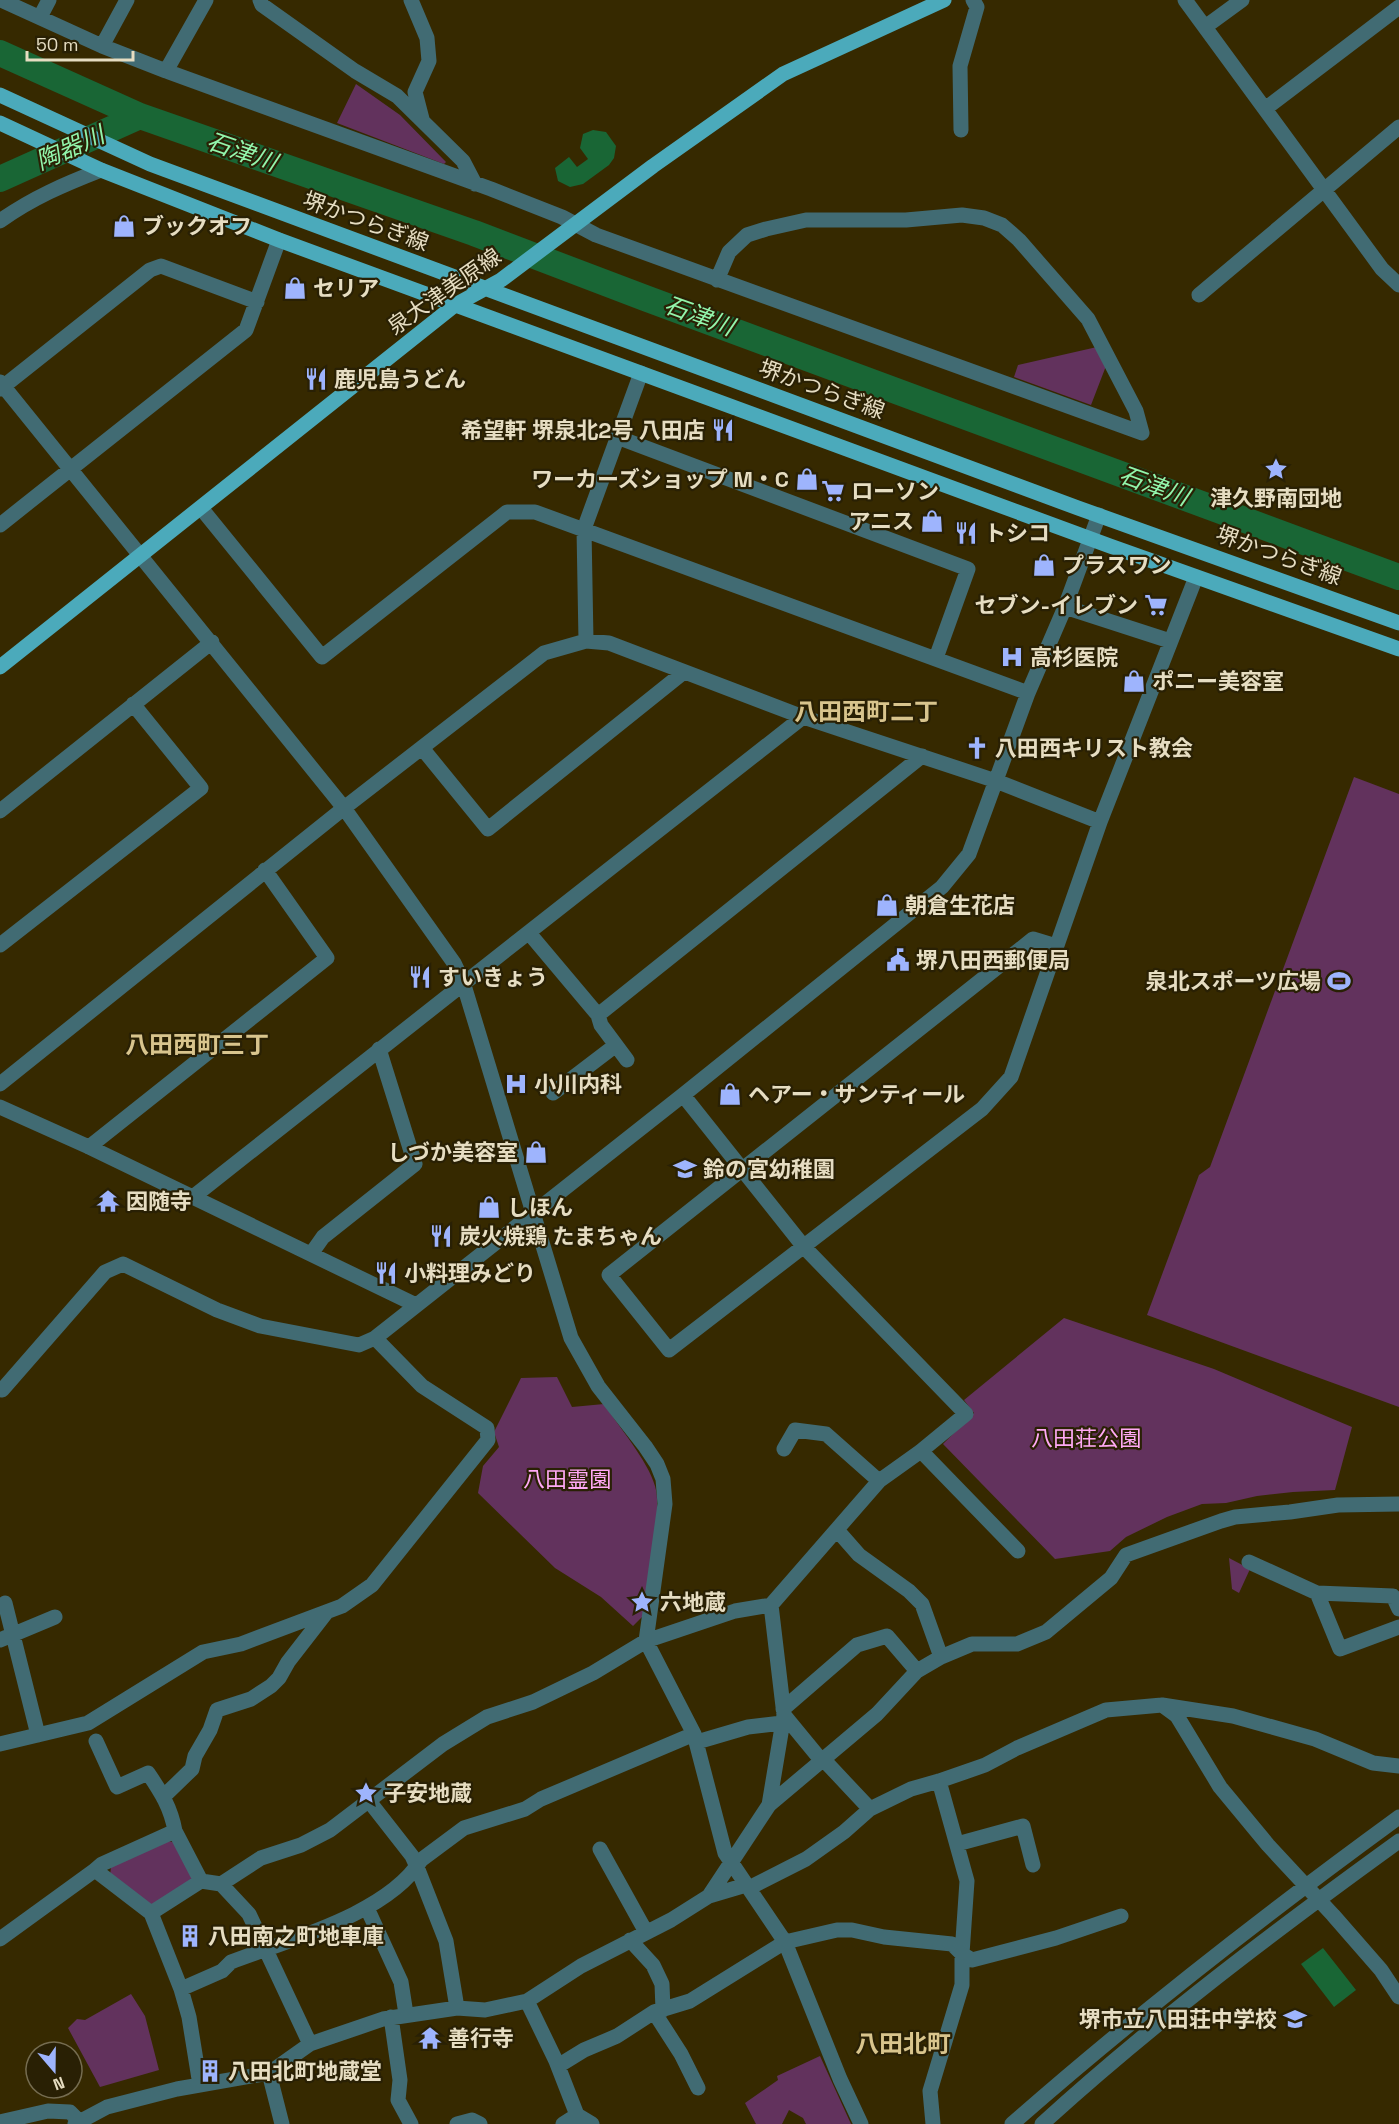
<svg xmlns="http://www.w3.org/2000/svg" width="1399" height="2124" viewBox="0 0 1399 2124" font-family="'Space Grotesk','Noto Sans JP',sans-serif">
<rect width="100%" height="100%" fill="#362900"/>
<path fill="#62325d" d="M356,84L400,115L446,162L444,164L337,123Z
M1097,347L1106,366L1091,405L1014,377L1018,365Z
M1354,777L1399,794V1407L1147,1315L1199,1175L1210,1167Z
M1064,1318L1214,1369L1352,1427L1335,1490L1293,1492L1257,1496L1226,1503L1202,1504L1167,1517L1126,1537L1110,1551L1055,1559L943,1444L974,1413L964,1400Z
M557,1377L572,1407L604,1404C619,1427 648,1461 655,1486C663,1512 648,1585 644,1615L633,1626L601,1597L555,1568L478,1493L483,1466L499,1447L494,1432L521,1378Z
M1229,1558L1250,1569L1239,1593L1232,1589Z
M169,1841L176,1843L194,1876L192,1882L154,1906L147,1905L110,1876L111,1867Z
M131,1994L145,2016L159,2070L100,2087L68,2028L77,2019L85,2020Z
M820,2056L851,2124H806L803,2118L789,2110L782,2124H756L745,2103L778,2080L777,2076Z"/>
<path fill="#196635" d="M593,130L606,132L616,146L614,158L609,165L583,184L570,187L558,181L555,168L569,157L577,167L588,159L580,148L583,134Z
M1323,1948L1356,1990L1334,2007L1301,1964Z"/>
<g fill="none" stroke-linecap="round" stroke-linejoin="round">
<path stroke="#196635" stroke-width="26" d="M0,53L140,116L474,233L645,298L1399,577
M0,179L140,116"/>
<path stroke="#416b73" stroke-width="15" d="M1,0L102,46L166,71L491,189L562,217L596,235L1142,433
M260,0L262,5L355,71L397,96L463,161L475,184
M411,0L427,38L429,61L415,92L422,119
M1185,0L1382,269L1399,285
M40,17L49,0
M1205,27L1242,0
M102,46L127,0
M166,71L206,0
M1265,109L1399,7
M961,130L960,66L977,7L973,0
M0,221C32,198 65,184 101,170
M717,280L729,252L747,235L766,229L806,220H906L962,215L984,218L1002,225L1019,240L1088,319L1136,411L1142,433
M1199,295L1399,127
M0,382L344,808L454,963L463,982L571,1338L598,1386L645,1446L657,1464L663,1479L665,1504L646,1641L694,1734L725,1853L785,1942L840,2079L861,2124
M0,389L150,270L161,266L257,302
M617,437L968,569L936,658
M201,508L322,657L507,512H535L1028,693
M0,525L246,330L279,240
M1065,607L1170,641
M586,641L584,529L641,373
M422,748L488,829L684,672
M0,811L212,642
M529,933L598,1015L922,756
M0,945L201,788L133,704
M1056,946L1033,939L609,1275L669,1350L982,1109L1011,1077L1100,822L1196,577
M598,1015L601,1025L627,1060
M0,1084L344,808L544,653L586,641L609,643L803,717L996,781L1100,822
M553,1093L616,1045
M0,1107L89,1147L416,1305
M89,1147L327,958L265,870
M193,1197C395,1036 600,877 803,717
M311,1254L323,1237L415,1164L379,1049
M2,1390L105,1272L123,1264L217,1310L260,1326L359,1345L375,1338L683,1095L942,887L969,854L1028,693L1065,607L1099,515
M784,1449L795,1430L826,1434L879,1481
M921,1451L1018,1551
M837,1530L859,1555L909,1591L922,1604L941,1657
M1249,1562L1317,1593L1393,1596L1399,1609
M1317,1593L1340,1649L1399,1627
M5,1603L38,1735
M771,1605L784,1715L821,1760
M0,1640L55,1617
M1162,1705L1177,1716L1220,1787L1268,1845L1333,1915L1381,1970L1399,1997
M783,1709L857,1645L887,1636L917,1671
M96,1741L117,1787L148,1773C161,1792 171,1808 175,1831
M697,1742L748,1727L782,1723
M0,1744L88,1723L203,1652L241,1644L342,1606L372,1585L488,1440L487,1428L422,1386L375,1338
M823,1759L870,1809
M164,1796L192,1769L195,1756L210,1730L217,1710L251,1699L271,1686L279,1678L288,1662L326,1613
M369,1801L412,1856L417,1867L446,1941L457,2008
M769,1805L784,1715
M957,1844L1023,1826L1033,1865
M600,1849L646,1932
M95,1870L102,1864L175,1831L201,1881
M221,1884L261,1858L301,1845L330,1830L443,1744L487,1717L533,1702L593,1673L646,1641L735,1611L771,1605L879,1481L921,1451L966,1414L804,1247L683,1095
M749,1888L806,1859L844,1832L870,1809L911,1789L939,1781L985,1765L1017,1748L1106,1710L1162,1705L1233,1716L1315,1739L1373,1763L1399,1766
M709,1896L769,1805L877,1714L917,1671L941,1657L972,1644H1017L1046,1632L1111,1578L1126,1555L1221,1521L1235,1517L1290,1512L1338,1505L1399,1504
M367,1908L401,1982L406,2014
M151,1913L181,1989L189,2017L200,2085
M0,1939L95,1870L151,1913L201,1881L221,1884L249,1914L310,2044
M630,1940L653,1965L662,1984L663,2010
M181,1989L222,1971L231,1962C288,1940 388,1914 421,1860L464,1828L525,1809L541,1799L694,1734
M527,2001L556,2061L577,2115
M654,2012L681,2054L698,2088
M391,2017L400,2080L398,2100L411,2124
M558,2066L584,2050L617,2036L654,2012L690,2001L785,1942L837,1930H852L884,1937L952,1944L962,1954L972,1960L1056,1938L1121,1916
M269,2073L282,2124
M0,2122L48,2111L70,2112L79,2121
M75,2124L107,2107L177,2089L269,2073L310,2044L383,2019L457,2008L485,2010L527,2001L581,1966L671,1920L709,1896L746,1885
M457,2124L472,2120L480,2124
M563,2124L577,2115L592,2124
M933,2124L930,2091L962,1985V1954L967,1881L939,1781
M1012,2124C1136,2015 1266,1914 1399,1817
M1042,2124C1154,2022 1276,1930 1399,1841"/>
<path stroke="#4baabb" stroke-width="15" d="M0,95L150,164L1078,508L1399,623
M0,123L101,170L279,240L1110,546L1399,649
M0,667L455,305L501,280L653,166L783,74L944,0"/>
</g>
<defs>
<g id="shop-bare" transform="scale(1.8)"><path d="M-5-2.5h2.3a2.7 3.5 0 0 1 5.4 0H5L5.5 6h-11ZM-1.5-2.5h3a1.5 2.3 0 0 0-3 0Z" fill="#9eb4fd" stroke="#292004" stroke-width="2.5" paint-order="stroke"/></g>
<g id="restaurant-bare" transform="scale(1.8)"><path d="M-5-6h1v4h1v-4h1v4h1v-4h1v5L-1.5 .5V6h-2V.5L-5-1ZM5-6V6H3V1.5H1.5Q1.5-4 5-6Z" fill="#9eb4fd" stroke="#292004" stroke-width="2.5" paint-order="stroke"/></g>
<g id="sight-bare" transform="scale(1.8)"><path d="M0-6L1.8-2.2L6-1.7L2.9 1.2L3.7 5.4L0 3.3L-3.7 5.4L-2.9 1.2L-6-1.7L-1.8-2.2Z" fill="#9eb4fd" stroke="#292004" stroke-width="2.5" paint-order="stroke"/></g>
<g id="supermarket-bare" transform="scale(1.8)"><path d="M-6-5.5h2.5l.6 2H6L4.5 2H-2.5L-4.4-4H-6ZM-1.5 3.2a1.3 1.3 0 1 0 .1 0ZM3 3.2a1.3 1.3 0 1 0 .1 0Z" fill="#9eb4fd" stroke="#292004" stroke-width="2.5" paint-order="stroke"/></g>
<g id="hospital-bare" transform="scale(1.8)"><path d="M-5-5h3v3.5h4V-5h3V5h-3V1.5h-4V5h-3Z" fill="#9eb4fd" stroke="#292004" stroke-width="2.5" paint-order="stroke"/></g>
<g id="church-bare" transform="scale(1.8)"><path d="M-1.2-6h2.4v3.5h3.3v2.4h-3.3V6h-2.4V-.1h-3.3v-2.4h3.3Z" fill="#9eb4fd" stroke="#292004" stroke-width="2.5" paint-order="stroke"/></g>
<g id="civic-bare" transform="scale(1.8)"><path d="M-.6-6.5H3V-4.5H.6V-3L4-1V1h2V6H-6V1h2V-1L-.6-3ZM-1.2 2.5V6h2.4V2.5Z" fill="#9eb4fd" stroke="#292004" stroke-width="2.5" paint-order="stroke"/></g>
<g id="stadium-bare" transform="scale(1.8)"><path d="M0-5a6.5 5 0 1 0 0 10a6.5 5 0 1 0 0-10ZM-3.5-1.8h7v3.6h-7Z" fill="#9eb4fd" stroke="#292004" stroke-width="2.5" paint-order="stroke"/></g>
<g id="school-bare" transform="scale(1.8)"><path d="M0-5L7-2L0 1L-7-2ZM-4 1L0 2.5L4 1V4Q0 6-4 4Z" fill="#9eb4fd" stroke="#292004" stroke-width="2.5" paint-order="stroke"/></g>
<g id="temple-bare" transform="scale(1.8)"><path d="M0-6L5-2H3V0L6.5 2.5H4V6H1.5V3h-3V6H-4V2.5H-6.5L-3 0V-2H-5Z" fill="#9eb4fd" stroke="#292004" stroke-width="2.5" paint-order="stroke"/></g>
<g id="building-bare" transform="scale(1.8)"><path d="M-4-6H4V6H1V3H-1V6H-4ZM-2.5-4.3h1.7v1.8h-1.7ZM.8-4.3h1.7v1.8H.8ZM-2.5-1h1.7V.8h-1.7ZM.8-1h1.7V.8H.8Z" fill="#9eb4fd" stroke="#292004" stroke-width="2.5" paint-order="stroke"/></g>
</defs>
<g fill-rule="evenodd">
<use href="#shop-bare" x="124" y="226"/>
<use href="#shop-bare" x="295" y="288"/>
<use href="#restaurant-bare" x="316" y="379"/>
<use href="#restaurant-bare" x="723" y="430"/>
<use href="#sight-bare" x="1276" y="469"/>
<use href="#shop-bare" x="807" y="479"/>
<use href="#supermarket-bare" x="833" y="491"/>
<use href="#shop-bare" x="932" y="521"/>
<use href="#restaurant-bare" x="966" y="533"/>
<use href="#shop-bare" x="1044" y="565"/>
<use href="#supermarket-bare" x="1156" y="605"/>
<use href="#hospital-bare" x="1012" y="657"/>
<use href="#shop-bare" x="1134" y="681"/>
<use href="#church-bare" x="977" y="748"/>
<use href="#shop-bare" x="887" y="905"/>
<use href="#civic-bare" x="898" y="960"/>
<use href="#restaurant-bare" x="420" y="977"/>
<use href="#stadium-bare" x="1339" y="981"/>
<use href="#hospital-bare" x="516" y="1084"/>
<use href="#shop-bare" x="730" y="1094"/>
<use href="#shop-bare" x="536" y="1152"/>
<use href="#school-bare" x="685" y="1169"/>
<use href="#temple-bare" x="108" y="1201"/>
<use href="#shop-bare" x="489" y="1207"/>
<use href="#restaurant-bare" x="441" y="1236"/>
<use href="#restaurant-bare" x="386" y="1273"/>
<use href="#sight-bare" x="642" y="1602"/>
<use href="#sight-bare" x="366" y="1793"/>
<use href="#building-bare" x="190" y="1936"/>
<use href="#school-bare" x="1295" y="2019"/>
<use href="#temple-bare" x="430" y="2038"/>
<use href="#building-bare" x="210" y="2071"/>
</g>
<g text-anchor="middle" stroke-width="4.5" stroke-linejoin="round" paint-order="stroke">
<g font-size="22" fill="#e6ddc2" stroke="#292004">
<text transform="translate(366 221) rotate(20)" y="8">堺かつらぎ線</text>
<text transform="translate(444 291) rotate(-35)" y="8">泉大津美原線</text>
<text transform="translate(822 389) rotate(20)" y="8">堺かつらぎ線</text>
<text transform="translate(1279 555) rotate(20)" y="8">堺かつらぎ線</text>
</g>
<g font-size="22" font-weight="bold" fill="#e6ddc2" stroke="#292004" text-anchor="start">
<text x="142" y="234">ブックオフ</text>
<text x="313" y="296">セリア</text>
<text x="334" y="387">鹿児島うどん</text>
<text x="705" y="438" text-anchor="end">希望軒 堺泉北2号 八田店</text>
<text x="789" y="487" text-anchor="end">ワーカーズショップ M・C</text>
<text x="851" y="499">ローソン</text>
<text x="1276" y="506" text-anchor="middle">津久野南団地</text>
<text x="914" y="529" text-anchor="end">アニス</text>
<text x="984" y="541">トシコ</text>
<text x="1062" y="573">プラスワン</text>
<text x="1138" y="613" text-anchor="end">セブン-イレブン</text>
<text x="1030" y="665">高杉医院</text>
<text x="1152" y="689">ポニー美容室</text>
<text x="995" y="756">八田西キリスト教会</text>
<text x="905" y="913">朝倉生花店</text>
<text x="916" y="968">堺八田西郵便局</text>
<text x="438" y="985">すいきょう</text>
<text x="1321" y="989" text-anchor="end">泉北スポーツ広場</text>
<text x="534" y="1092">小川内科</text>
<text x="748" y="1102">ヘアー・サンティール</text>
<text x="518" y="1160" text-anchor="end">しづか美容室</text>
<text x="703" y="1177">鈴の宮幼稚園</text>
<text x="126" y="1209">因随寺</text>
<text x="507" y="1215">しほん</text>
<text x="459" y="1244">炭火焼鶏 たまちゃん</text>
<text x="404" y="1281">小料理みどり</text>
<text x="660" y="1610">六地蔵</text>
<text x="384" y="1801">子安地蔵</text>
<text x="208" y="1944">八田南之町地車庫</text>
<text x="1277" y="2027" text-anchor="end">堺市立八田荘中学校</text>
<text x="448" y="2046">善行寺</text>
<text x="228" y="2079">八田北町地蔵堂</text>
</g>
<g font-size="22" fill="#ffa9f5" stroke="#292004">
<text x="1086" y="1446">八田荘公園</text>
<text x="567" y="1487">八田霊園</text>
</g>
<g font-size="24" font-style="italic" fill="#92f5ac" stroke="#292004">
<text transform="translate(70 148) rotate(-24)" y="8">陶器川</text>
<text transform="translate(242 152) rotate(19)" y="8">石津川</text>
<text transform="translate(699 316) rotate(20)" y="8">石津川</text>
<text transform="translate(1154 486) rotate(20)" y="8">石津川</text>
</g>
<g font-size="24" font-weight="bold" fill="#d8c48d" stroke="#292004">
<text x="866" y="720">八田西町二丁</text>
<text x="197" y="1053">八田西町三丁</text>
<text x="903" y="2052">八田北町</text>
</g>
</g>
<g transform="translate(54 2070) rotate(160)"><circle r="28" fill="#292004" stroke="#756c50" stroke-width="1.5"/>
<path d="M0-4.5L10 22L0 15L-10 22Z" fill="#9eb4fd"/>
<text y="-9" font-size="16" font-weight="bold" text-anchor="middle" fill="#e6ddc2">N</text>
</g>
<path d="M27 51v9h106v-9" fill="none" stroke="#e6ddc2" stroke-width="3"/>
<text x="36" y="51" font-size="18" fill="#e6ddc2" stroke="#292004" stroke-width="4.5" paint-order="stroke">50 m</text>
</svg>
